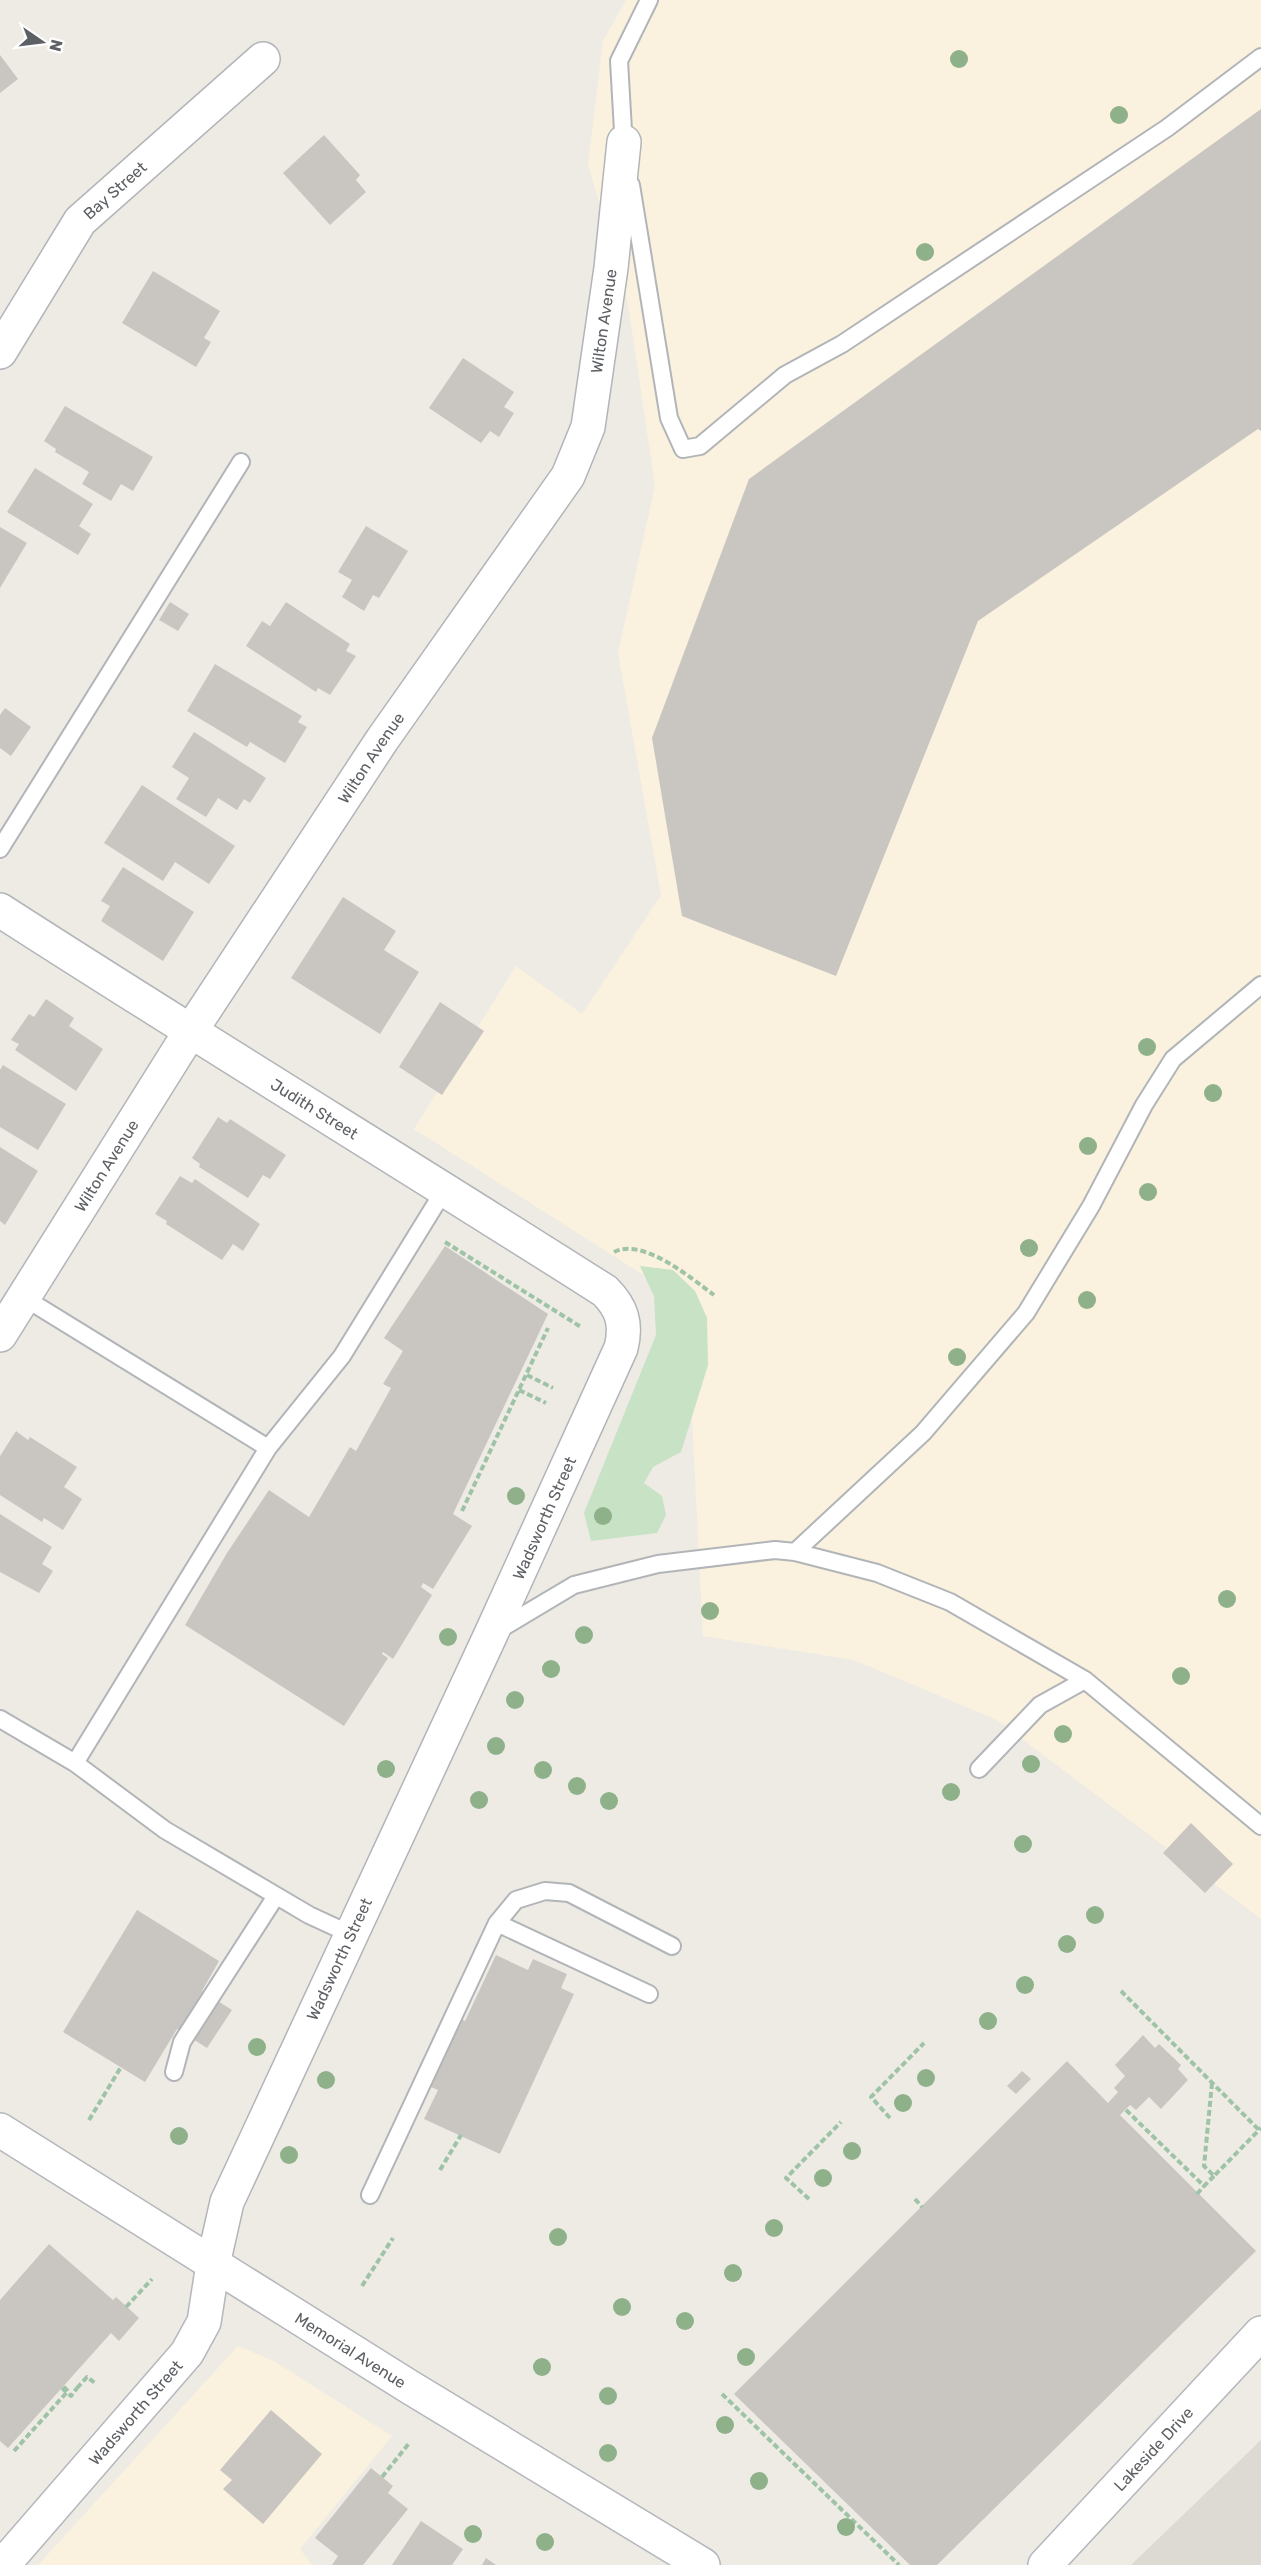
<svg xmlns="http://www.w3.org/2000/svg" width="1261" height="2565" viewBox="0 0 1261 2565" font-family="Rubik,sans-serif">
<rect width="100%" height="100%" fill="#eeebe5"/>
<path fill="#faf1de" d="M626,0H1261V1919L997,1720L854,1660L703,1636L686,1302L414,1129L516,966L582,1014L661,895L618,653L655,486L628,304L588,164L603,41Z
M238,2346L274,2361L392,2436L300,2549L312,2565H38Z"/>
<path fill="#dddad3" d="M1261,2440V2565H1131Z"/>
<path fill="#c7e2c4" d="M640,1266L673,1270L695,1291L707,1318L708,1365L681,1452L653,1467L644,1483L662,1496L666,1515L657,1533L591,1541L584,1513L656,1335L654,1296Z"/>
<path fill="#c9c6c2" d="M0,55L18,79L0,93Z
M1261,109V431L1258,429L978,621L836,976L682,916L652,738L749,479Z
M324,135L360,175L356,180L366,192L330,225L283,173Z
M153,271L220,311L204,338L211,342L196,367L122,323Z
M463,358L514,392L504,407L514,413L499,437L490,431L481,443L429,408Z
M65,406L153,457L133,491L121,484L111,501L82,484L89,472L55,452L56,449L44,441Z
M35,468L93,504L79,526L91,534L78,555L7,512Z
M366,526L408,551L379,598L373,595L364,611L342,597L352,580L338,572Z
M0,527L27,543L0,588Z
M170,602L189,614L178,631L159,620Z
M286,602L350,644L346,651L356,656L330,695L318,688L316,692L246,646L262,621L270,626Z
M215,664L302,716L298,722L307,727L285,763L250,742L247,747L187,711Z
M5,708L31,727L11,756L0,748V715Z
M194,732L266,778L250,803L244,799L237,810L218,798L206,817L176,799L189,778L172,767Z
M142,785L235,846L209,884L175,862L163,881L104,843Z
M123,867L194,912L163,961L101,921L110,906L101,901Z
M343,897L396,931L384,950L419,972L380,1034L291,978Z
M46,999L74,1018L69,1026L103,1049L76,1091L15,1050L19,1044L11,1040L29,1014L34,1017Z
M440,1002L484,1031L442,1095L399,1067Z
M3,1065L66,1104L38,1150L0,1127V1070Z
M218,1117L227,1123L230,1119L286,1155L270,1179L263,1175L248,1198L199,1167L200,1164L192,1158Z
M0,1147L38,1171L5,1225L0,1221Z
M180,1176L192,1183L195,1179L260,1224L243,1251L233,1244L222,1260L166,1224L167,1221L155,1214Z
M445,1246L548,1314L453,1514L472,1526L433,1589L423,1583L421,1587L432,1595L393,1659L383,1652L382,1654L388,1658L344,1726L185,1625L227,1553L269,1490L309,1517L350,1447L356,1451L391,1388L383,1384L403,1351L384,1338Z
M16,1431L28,1440L30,1437L77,1467L64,1487L82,1499L63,1530L44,1518L42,1522L0,1495V1456Z
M0,1514L52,1547L42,1564L53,1571L39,1593L0,1572Z
M1191,1823L1233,1864L1205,1893L1163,1853Z
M137,1910L219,1961L202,1991L232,2010L207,2048L177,2029L145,2082L63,2032Z
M496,1955L528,1970L533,1959L567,1974L561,1988L574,1994L500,2154L424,2119L438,2090L426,2085L457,2017L465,2021Z
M1143,2035L1155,2048L1159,2044L1181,2065L1178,2069L1188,2080L1161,2109L1149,2097L1136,2110L1130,2105L1120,2115L1256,2251L937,2565H910L734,2394L1067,2061L1108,2103L1118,2092L1114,2088L1125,2076L1115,2065Z
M1022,2071L1031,2079L1016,2094L1007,2086Z
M49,2244L113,2300L116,2297L139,2318L119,2341L111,2333L8,2448L0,2441V2300Z
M271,2410L322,2454L263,2524L223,2489L232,2480L220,2470Z
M371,2468L393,2486L388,2493L408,2509L363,2565H332L338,2556L315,2538Z
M421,2521L463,2549L452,2565H392Z
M486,2558L496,2565H482Z"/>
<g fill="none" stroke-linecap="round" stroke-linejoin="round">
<g stroke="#b2b5b8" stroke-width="20">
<path id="lane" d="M624,148L619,61L649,0
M631,185L669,418L683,449L700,446L785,375L842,344L1167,128L1261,57
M0,849L241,462
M23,1297L268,1448
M795,1552L923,1433L1026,1313L1091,1206L1144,1105L1173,1059L1261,985
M497,1631L574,1585L658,1564L775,1550L795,1552L877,1573L950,1602L1085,1680L1261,1826
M0,1719L75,1763L165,1830L309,1915L350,1934
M75,1763L268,1448L342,1356L445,1189
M979,1769L1040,1705L1085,1680
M497,1923L649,1994
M174,2072L182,2042L276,1896
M370,2195L497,1923L516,1900L545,1891L569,1893L672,1946"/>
</g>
<g stroke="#b2b5b8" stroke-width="36">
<g id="street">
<path id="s1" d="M0,352L80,221L263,59"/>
<path id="s2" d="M0,910C200,1039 404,1163 605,1291C622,1308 627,1324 621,1348L491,1634L234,2187L227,2202L213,2264"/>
<path id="s3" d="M0,1335L190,1032L382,740L568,476L588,427L611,268L624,142"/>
</g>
</g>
<g stroke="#b4b7bb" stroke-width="36">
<g id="secondary">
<path id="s4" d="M0,2130L408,2386L703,2565"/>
<path id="s5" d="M3,2565L187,2353L204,2322L213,2264"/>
<path id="s6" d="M1045,2565L1261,2333"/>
</g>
</g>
<path stroke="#9ec3a6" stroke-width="4" stroke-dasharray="6 3" stroke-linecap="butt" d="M445,1242L581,1327
M614,1252C643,1237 692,1279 714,1295
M527,1375L553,1388
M519,1390L546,1403
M462,1511L548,1328
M1121,1991L1259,2130
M1212,2083L1204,2166L1214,2176L1261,2128
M1126,2110L1204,2186L1214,2176
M890,2118L871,2097L924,2043
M89,2120L121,2067
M440,2170L461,2135
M1197,2194L1204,2186
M809,2199L786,2178L841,2122
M915,2199L922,2207
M362,2286L393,2238
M126,2307L152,2279
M77,2388L87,2377L95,2383
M722,2394L899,2565
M14,2451L68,2391L63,2386
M382,2477L410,2442"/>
<use href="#lane" stroke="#fff" stroke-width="16"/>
<use href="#street" stroke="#fff" stroke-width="33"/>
<use href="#secondary" stroke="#fff" stroke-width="33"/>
<path stroke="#9ec3a6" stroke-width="4" stroke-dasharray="6 3" stroke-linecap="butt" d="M62,2388L71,2396L77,2388"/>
</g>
<g fill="#8fb18a">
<circle cx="959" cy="59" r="9"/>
<circle cx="1119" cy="115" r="9"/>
<circle cx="925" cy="252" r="9"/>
<circle cx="1147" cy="1047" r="9"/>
<circle cx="1213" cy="1093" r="9"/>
<circle cx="1088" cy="1146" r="9"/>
<circle cx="1148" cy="1192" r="9"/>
<circle cx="1029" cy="1248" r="9"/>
<circle cx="1087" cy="1300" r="9"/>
<circle cx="957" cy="1357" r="9"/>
<circle cx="516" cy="1496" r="9"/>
<circle cx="603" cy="1516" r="9"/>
<circle cx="1227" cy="1599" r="9"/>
<circle cx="710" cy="1611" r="9"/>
<circle cx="584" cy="1635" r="9"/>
<circle cx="448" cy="1637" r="9"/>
<circle cx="551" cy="1669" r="9"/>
<circle cx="1181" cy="1676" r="9"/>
<circle cx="515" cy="1700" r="9"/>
<circle cx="1063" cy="1734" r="9"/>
<circle cx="496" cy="1746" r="9"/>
<circle cx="1031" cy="1764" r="9"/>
<circle cx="386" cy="1769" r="9"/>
<circle cx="543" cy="1770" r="9"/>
<circle cx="577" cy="1786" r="9"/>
<circle cx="951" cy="1792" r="9"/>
<circle cx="479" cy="1800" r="9"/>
<circle cx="609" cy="1801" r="9"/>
<circle cx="1023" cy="1844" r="9"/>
<circle cx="1095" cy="1915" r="9"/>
<circle cx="1067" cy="1944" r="9"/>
<circle cx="1025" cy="1985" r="9"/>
<circle cx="988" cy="2021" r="9"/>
<circle cx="257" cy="2047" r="9"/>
<circle cx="926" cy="2078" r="9"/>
<circle cx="326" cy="2080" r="9"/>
<circle cx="903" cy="2103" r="9"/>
<circle cx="179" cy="2136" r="9"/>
<circle cx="852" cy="2151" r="9"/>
<circle cx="289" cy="2155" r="9"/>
<circle cx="823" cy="2178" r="9"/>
<circle cx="774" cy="2228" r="9"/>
<circle cx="558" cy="2237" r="9"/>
<circle cx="733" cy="2273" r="9"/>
<circle cx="622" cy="2307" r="9"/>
<circle cx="685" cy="2321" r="9"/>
<circle cx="746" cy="2357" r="9"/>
<circle cx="542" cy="2367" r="9"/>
<circle cx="608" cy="2396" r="9"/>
<circle cx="725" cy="2425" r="9"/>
<circle cx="608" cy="2453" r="9"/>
<circle cx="759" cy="2481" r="9"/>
<circle cx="846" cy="2527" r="9"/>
<circle cx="473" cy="2534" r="9"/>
<circle cx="545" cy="2542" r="9"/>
</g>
<g text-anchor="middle" stroke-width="5" stroke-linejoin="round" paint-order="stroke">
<g font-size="16" fill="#5d6064" stroke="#fff">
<text dy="6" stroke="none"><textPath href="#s1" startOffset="200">Bay Street</textPath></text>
<text dy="6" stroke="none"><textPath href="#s3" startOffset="1190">Wilton Avenue</textPath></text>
<text dy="6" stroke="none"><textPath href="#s3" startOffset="686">Wilton Avenue</textPath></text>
<text dy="6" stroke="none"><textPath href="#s2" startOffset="372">Judith Street</textPath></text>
<text dy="6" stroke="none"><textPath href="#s3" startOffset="200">Wilton Avenue</textPath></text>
<text transform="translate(544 1518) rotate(-66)" y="6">Wadsworth Street</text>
<text transform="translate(339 1959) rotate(-65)" y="6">Wadsworth Street</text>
<text dy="6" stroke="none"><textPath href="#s4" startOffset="414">Memorial Avenue</textPath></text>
<text dy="6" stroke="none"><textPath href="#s5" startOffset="202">Wadsworth Street</textPath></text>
<text dy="6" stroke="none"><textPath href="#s6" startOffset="159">Lakeside Drive</textPath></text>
</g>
</g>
<g transform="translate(42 42) rotate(104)" stroke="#ffffff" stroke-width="4.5" paint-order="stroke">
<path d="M0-4.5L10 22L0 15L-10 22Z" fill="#5d6064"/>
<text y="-9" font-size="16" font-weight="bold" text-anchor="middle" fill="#5d6064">N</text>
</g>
</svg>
